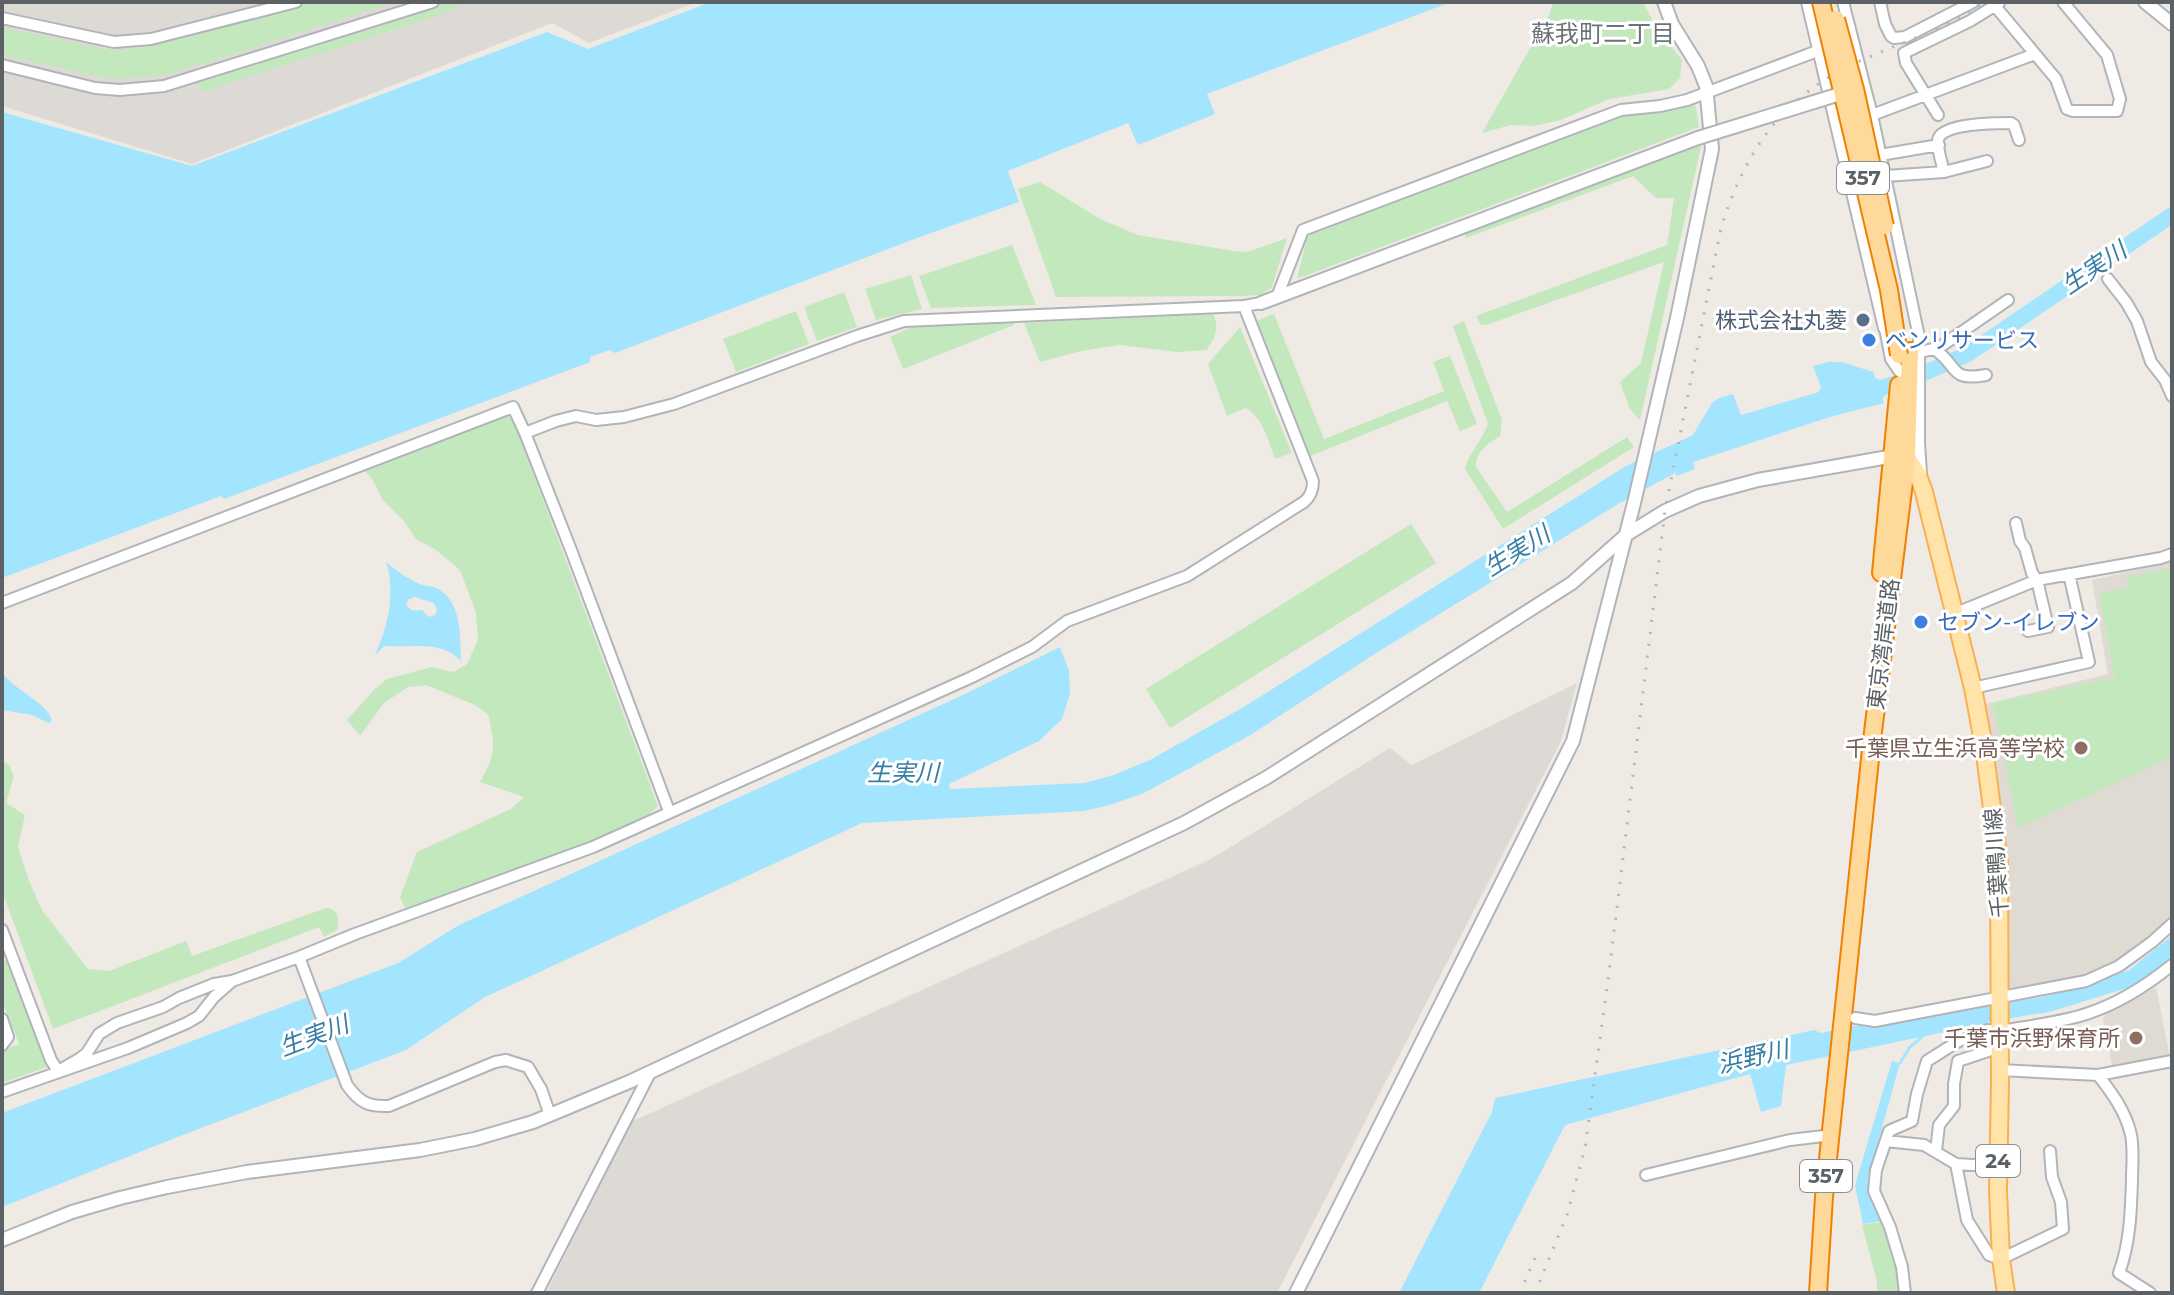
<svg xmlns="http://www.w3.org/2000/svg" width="2174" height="1295" viewBox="0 0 2174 1295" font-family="Montserrat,'Noto Sans JP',sans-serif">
<rect width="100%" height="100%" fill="#efeae3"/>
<path fill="#dddad6" d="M2,2H697L589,43L552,23L192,164L2,106Z
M1577,683L1561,741L1277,1293H546L631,1122L1211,859L1390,748L1412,765Z"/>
<path fill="#dfdad2" d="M2172,562V919L2146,944L2106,968L2072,980L2006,989V888L1998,790L1982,705L2108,674L2092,580Z
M2156,987L2170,1058L2117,1069L2112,1065L2103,1019L2107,1012Z"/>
<path fill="#c4e8be" d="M315,2H396L166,75L113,79L2,55V27L93,47L112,50L131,49L196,34Z
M454,2H466L443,14L201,92L197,82Z
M1553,2H1643L1656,27L1682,60L1680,78L1669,89L1609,99L1561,120L1534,126L1511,125L1482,133L1550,13Z
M1695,102L1699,127L1297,279L1308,233L1627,114L1656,113Z
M1699,142L1701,147L1640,420L1630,409L1620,382L1641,363L1664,262L1486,325H1481L1476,316L1667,245L1674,198H1656L1633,176L1466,238L1463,231Z
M1040,182L1100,219L1138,235L1234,251L1247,252L1287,238L1272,287L1261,295L1239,296L1056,297L1018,189Z
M1012,245L1036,305L931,308L919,276Z
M911,275L922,309L876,320L865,289Z
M844,292L857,327L817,341L804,307Z
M796,311L809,344L736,372L723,339Z
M1213,314C1220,330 1215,336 1207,350L1177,352L1120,345L1081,351L1040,362L1024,323Z
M1274,314L1324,439L1444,391L1433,362L1450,356L1477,424L1460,431L1447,401L1308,457L1254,322Z
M1011,318L1014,325L903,369L890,337L915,325Z
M1464,321L1502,420L1500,436C1488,444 1476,450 1476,467L1507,512L1627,437L1634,447L1503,529L1465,469C1468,454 1482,441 1488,424L1453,326Z
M1240,327L1292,453L1275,459C1268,440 1264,420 1246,408L1227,416L1208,364Z
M511,414L658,806L650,814L590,842L406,910L400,897L417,852L511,809L524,797L480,782C497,753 495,746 488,714L475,705L426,685L408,687L384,703L360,736L347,720L375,689L387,679L432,667L454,672L467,664L478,640L476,613L460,570L436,550L416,539L404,521L382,499L374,482L365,471Z
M1411,524L1436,563L1170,728L1146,689Z
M2172,568V757L2018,828L1993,703L2115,677L2099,593L2127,587L2130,576Z
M2,761L9,765L14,776L6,803L25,815L18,847L29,881L42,910L88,969L109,971L186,941L192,956L326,908C338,908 340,920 337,930L324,937L319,927L53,1029L2,891Z
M7,960L47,1067L2,1083V1051L19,1044L2,1001V962Z
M1882,1222L1897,1268L1900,1293H1878L1876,1278L1862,1225Z"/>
<path fill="#a3e5ff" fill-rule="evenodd" d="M711,2H1451L1207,94L1215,114L1138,145L1128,123L1008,171L1019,202L917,238L615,353L610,350L590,357V362L224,499L221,496L2,578V112L192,166L547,32L588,49Z
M1829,362H1842L1873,372L1876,379H1879L1885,396L1882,398L1884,403L1830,417L1693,462L1695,469L1677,476L1675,473L1618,504L1373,655L1249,736L1144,793L1110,805L1084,811L862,823L485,997L406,1050L175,1138L2,1207V1113L398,963L459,925L963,695L1060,647L1069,671L1070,694L1062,719L1039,741L949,784L950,789L1084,783L1111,776L1150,760L1247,705L1626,466L1693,435L1712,403L1719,398L1733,394L1741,415L1819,392L1821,387L1813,366Z
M386,562C397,571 410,581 423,585C427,586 432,586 436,588C462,599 460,637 461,661C442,640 410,648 384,646L375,655C388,627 396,592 386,562ZM415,597L434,603L437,610L435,615L429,617L422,610C415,611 409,611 406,604L409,599Z
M2,672C15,692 47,701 52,721L49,723L32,715L2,710Z
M1988,999V1023L1786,1065L1781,1106L1761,1112L1750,1074L1565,1125L1479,1293H1399L1492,1112L1495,1098L1814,1030L1821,1033Z
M1892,1061L1900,1063L1867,1182H1869L1871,1196L1884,1221L1863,1224L1855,1185Z"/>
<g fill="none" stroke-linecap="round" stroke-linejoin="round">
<path stroke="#a3e5ff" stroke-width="3" d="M1900,1063L1910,1047L1922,1037"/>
<path stroke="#a3e5ff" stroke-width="16" d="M1864,393L1908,380L1968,354L2172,215
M1986,1014L2048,1004L2132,978L2172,946"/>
<g stroke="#b1b5b9" stroke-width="14">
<path id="minor" d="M1843,2L1872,115L1919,337V443L1921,474
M1880,2L1885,24L1891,36L1894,38L1905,37L1973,2
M1995,6L2056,79L2067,109L2073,111H2117L2120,99L2107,55L2063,2
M2,18L114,42L151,39L296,2
M2,65L95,88L120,90L164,86L433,2
M1872,115L2035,54
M1938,115L1906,63L1904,53L1970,21L1999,3
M1880,155L1939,145
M1944,172C1942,163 1937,150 1938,140C1940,123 1997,123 2011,123L2014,125L2019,140
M1885,176L1944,172L1987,161
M2108,279L2126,302L2137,321L2151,362L2165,380L2172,396
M1277,297L1303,230L1621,110L1660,106L1687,100L1820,50
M1885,328L1891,359L1900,372
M1934,349C1959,365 1948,382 1986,375
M1921,352L1940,347L2008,300
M525,433L556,421L576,416L596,420L624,417L674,404L857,336L904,321L1244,306L1261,303
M2016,523L2020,541L2025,548L2032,573L2037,580L2048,627L2028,631
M2,603L513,407L525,433L571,550L669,811
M1954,614L2037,580L2161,558L2172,554
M1973,688L2089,662L2069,574
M2,930L51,1060L58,1071
M299,957L347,1085C359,1102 368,1107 389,1106L495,1062L506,1060L528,1067L541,1089L550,1115
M1855,1018L1875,1021L2086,981L2119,966L2152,942L2172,924
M2,1019L8,1037L2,1045
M2000,1070L2098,1075L2172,1061
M58,1071L79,1059L87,1053L99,1034L117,1023L163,1007L179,998L214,984L232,981L299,957L355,934L593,847L972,677L1032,647L1067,621L1187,576L1304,502C1311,496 1313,490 1313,481L1244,306
M2098,1075C2112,1093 2126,1112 2131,1135C2134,1150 2132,1165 2132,1180C2131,1212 2130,1243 2119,1273L2150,1293
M2,1092L128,1048L187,1023L199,1016L214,997L231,982
M1886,1141L1924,1145L1956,1164L1972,1165L1998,1164
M1936,1151L1939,1125L1954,1106V1084L1958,1061L2000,1047
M1956,1164L1967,1220L1989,1255L2001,1259L2063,1229L2061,1202L2052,1177L2050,1151
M1646,1175L1790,1140L1832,1135
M537,1293L650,1073
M1905,1293L1902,1267L1890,1227L1874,1191L1876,1170L1889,1131L1912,1121L1917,1094L1927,1061L1957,1042L1974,1035L1987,1030L2000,1031C2028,1026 2059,1023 2086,1014C2118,1004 2146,986 2172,965"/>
</g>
<g stroke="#b1b5b9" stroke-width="16">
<path id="tertiary" d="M1808,2L1885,328
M2145,2L2172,24
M1261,303L1698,138
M2,1240L72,1212L120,1198L167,1187L247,1172L420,1150L475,1139L533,1122L629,1082L1184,823L1266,778L1572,583L1626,535L1665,511L1699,496L1758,480L1894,456
M1296,1293L1573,741L1634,503L1677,318L1712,149L1706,86L1698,66L1672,24L1664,2"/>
</g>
<g stroke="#fab051" stroke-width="20">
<path id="primary" d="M1901,457L1907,458L1917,473L1924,492L1973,688L1984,747L1999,862L2000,1082L1998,1191L2001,1259L2006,1293"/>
</g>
<g stroke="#f28000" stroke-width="20">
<path id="trunk" d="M1881,573L1899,385
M1818,1293L1824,1197L1872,740L1907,458L1910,351"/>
</g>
<use href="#minor" stroke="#fff" stroke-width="10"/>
<use href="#tertiary" stroke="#fff" stroke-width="12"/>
<use href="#primary" stroke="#ffe3a8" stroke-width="16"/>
<use href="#trunk" stroke="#ffd999" stroke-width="16"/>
<path stroke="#b3b4b5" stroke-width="3" stroke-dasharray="2 10" stroke-linecap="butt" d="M1520,1293L1537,1253
M1535,1293L1567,1215L1585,1148L1609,973L1665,511L1721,228C1747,145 1787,91 1869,57C1909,40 1949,27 1986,2"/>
<g stroke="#b1b5b9" stroke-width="16" stroke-linecap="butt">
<path id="tertiary-bridge" d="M1698,138L1843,93"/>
</g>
<g stroke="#f28000" stroke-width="20" stroke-linecap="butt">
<path id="trunk-bridge" d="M1821,2L1889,290L1899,355
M1836,19L1855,89L1885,226"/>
</g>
<use href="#tertiary-bridge" stroke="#fff" stroke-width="12"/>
<use href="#trunk-bridge" stroke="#ffd999" stroke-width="16"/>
</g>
<circle fill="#5c6f8a" stroke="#fff" stroke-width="3" cx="1863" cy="320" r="8"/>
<g fill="#3f7fe0" stroke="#fff" stroke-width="3">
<circle cx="1869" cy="340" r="8"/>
<circle cx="1921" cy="622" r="8"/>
</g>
<g fill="#8d6e63" stroke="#fff" stroke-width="3">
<circle cx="2081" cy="748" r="8"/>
<circle cx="2136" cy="1038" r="8"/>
</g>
<g text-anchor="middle" stroke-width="6" stroke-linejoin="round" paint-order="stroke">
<g fill="#fff" stroke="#8c9093" stroke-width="2">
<rect x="1837" y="162" width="52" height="32" rx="6"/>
<rect x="1976" y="1145" width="44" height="32" rx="6"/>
<rect x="1800" y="1160" width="52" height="32" rx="6"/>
</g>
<g font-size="20" font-weight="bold" fill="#5b6165">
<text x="1863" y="185">357</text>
<text x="1998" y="1168">24</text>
<text x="1826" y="1183">357</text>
</g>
<g font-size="22" fill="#4e5e75" stroke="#fff" text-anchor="end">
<text x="1847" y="328">株式会社丸菱</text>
</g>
<g font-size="22" fill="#366cbe" stroke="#fff" text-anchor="start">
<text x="1885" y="348">ベンリサービス</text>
<text x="1937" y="630">セブン-イレブン</text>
</g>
<g font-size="22" fill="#5b6165" stroke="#fff">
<text transform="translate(1883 644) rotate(-83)" y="8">東京湾岸道路</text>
<text transform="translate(1996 863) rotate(-94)" y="8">千葉鴨川線</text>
</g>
<g font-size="22" fill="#785e54" stroke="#fff" text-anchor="end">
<text x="2065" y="756">千葉県立生浜高等学校</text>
<text x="2120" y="1046">千葉市浜野保育所</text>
</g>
<g font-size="24" fill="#6c7377" stroke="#fff">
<text x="1603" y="42">蘇我町二丁目</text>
</g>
<g font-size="24" font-style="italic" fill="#357da5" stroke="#fff">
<text transform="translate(2094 268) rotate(-34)" y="8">生実川</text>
<text transform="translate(1517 551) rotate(-32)" y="8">生実川</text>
<text x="903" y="781">生実川</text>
<text transform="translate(314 1036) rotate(-21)" y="8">生実川</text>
<text transform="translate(1753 1057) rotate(-13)" y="8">浜野川</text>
</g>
</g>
<rect width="2174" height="1295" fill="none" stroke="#5b6165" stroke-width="8"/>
</svg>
